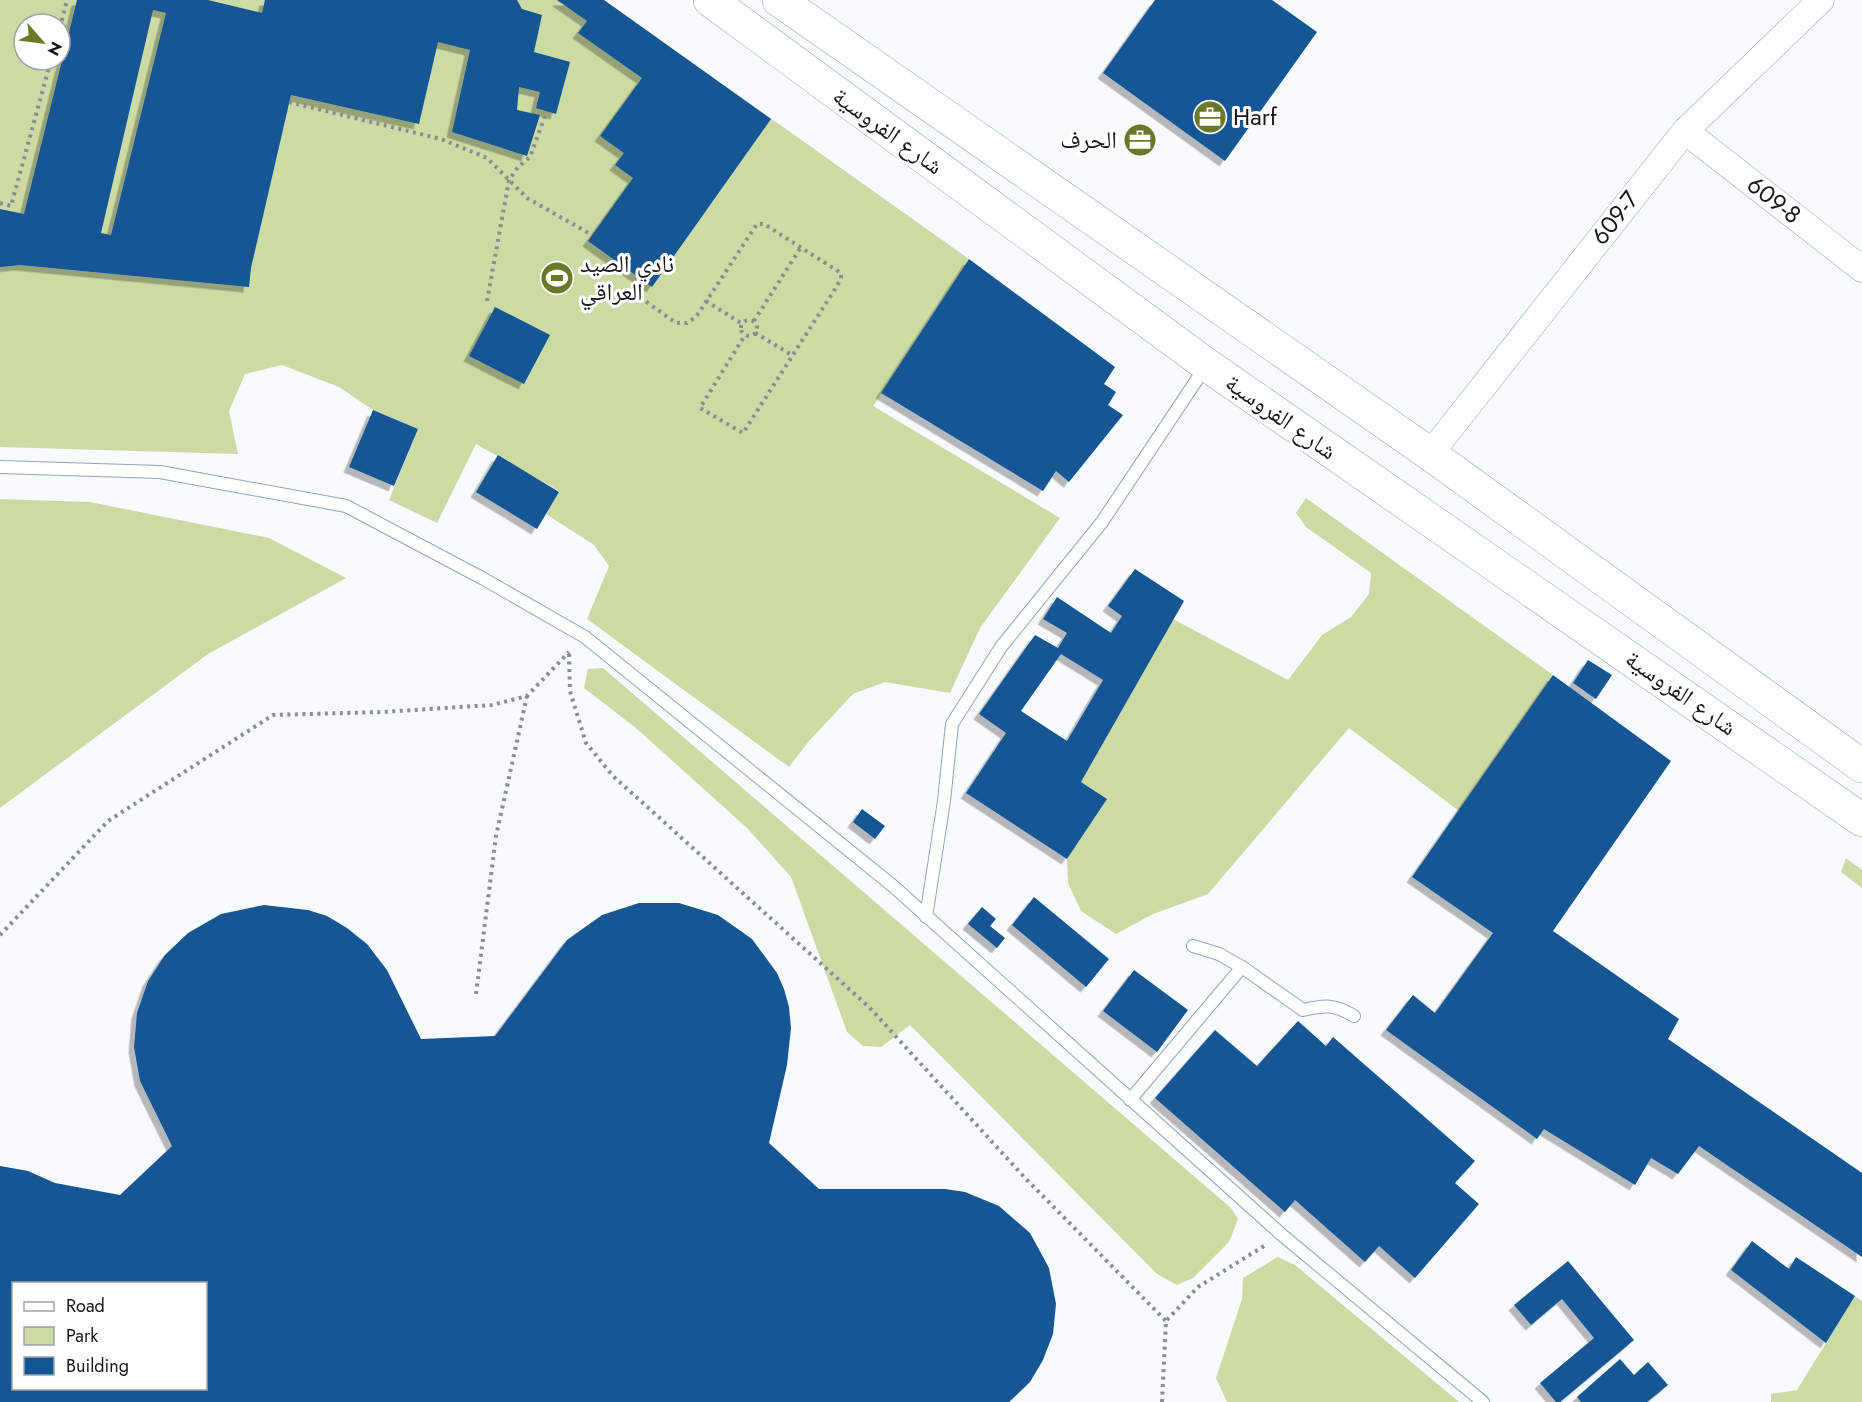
<svg xmlns="http://www.w3.org/2000/svg" width="1862" height="1402" viewBox="0 0 1862 1402" font-family="Jost,'Noto Naskh Arabic',sans-serif">
<defs>
<filter id="shadow"><feDropShadow dx="-5.5" dy="5.5" stdDeviation="0" flood-color="#0004"/></filter>
</defs>
<rect width="100%" height="100%" fill="#f7fafe"/>
<path fill="#ccdba4" fill-rule="evenodd" d="M0,0H604L969,259L873,406L1060,518L980,628L950,693L885,682L853,694L809,741L789,767L587,619L609,566L594,545L546,514L559,491L476,444L437,523L389,500L418,429L373,410L339,387L282,365L245,374L229,411L238,454L0,447ZM24,24H60V60H24Z
M1306,498L1553,675L1459,811L1349,728L1208,894L1153,914L1116,934L1081,911L1068,883L1067,859L1107,799L1081,782L1173,619L1288,680L1322,635L1351,617L1369,594L1371,573L1306,527L1296,513Z
M0,499L90,502L269,538L346,578L208,654L0,808Z
M603,668L1231,1208L1238,1219L1229,1242L1193,1278L1177,1285L1157,1274L910,1025L881,1047L863,1046L847,1032L791,877L747,828L636,728L584,688L588,669Z
M1846,858L1862,870V888L1841,872Z
M1278,1257L1295,1265L1459,1402H1227L1216,1378L1242,1299L1243,1278Z
M1855,1296L1862,1301V1402H1771V1394L1797,1390Z"/>
<path fill="#125795" fill-rule="evenodd" filter="url(#shadow)" d="M77,0H208L262,13L265,0H517L522,9L542,15L534,52L570,62L556,114L536,108L540,92L519,87L517,110L540,115L527,156L452,132L470,50L438,42L419,124L291,95L251,268L249,287L20,265L0,267V209L24,214ZM153,10L166,13L111,235L101,233Z
M557,0H604L771,119L652,287L588,241L633,178L615,165L624,153L600,136L642,78L578,33L587,21Z
M1155,0H1272L1317,32L1225,161L1103,73Z
M969,259L1115,367L1104,384L1116,392L1108,405L1123,415L1069,482L1056,471L1043,491L881,393Z
M495,307L550,335L524,384L469,356Z
M373,410L418,429L394,486L349,467Z
M498,455L559,492L537,529L476,492Z
M1135,569L1184,601L1081,782L1107,799L1067,859L966,793L1006,733L979,714L1035,635L1058,648L1067,633L1043,619L1057,597L1111,633L1122,616L1108,606ZM1061,654L1103,680L1067,741L1021,711Z
M1588,660L1612,675L1596,699L1573,683Z
M1553,675L1671,761L1553,931L1679,1019L1668,1039L1862,1173V1257L1699,1146L1678,1174L1651,1158L1635,1185L1544,1129L1537,1139L1386,1030L1413,995L1435,1013L1493,933L1412,877Z
M862,809L885,826L875,839L853,822Z
M1034,897L1109,959L1086,987L1012,925Z
M639,903H679L718,915L752,939L777,973L784,989L789,1007L791,1028L787,1065L769,1143L819,1189H945L965,1192L999,1206L1030,1233L1049,1268L1056,1304L1053,1334L1043,1360L1030,1382L1009,1402H0V1166L28,1171L55,1183L120,1195L172,1146L140,1081L134,1047L137,1013L148,981L165,955L188,933L221,914L264,905L308,910L327,916L347,928L367,944L387,970L421,1039L495,1036L567,940L602,915ZM14,1284H206V1388H14Z
M982,907L996,919L990,926L1005,938L997,948L968,924Z
M1134,970L1188,1010L1157,1052L1103,1011Z
M1298,1021L1326,1046L1333,1037L1475,1161L1455,1183L1479,1204L1415,1278L1379,1246L1365,1262L1295,1200L1285,1212L1155,1098L1215,1030L1257,1066Z
M1752,1241L1789,1269L1796,1257L1855,1296L1826,1343L1731,1270Z
M1568,1261L1634,1340L1560,1402H1556L1540,1383L1594,1338L1562,1299L1531,1325L1514,1305Z
M1620,1359L1634,1375L1648,1362L1668,1385L1647,1402H1581L1577,1397Z"/>
<g fill="none" stroke-linecap="round" stroke-linejoin="round">
<g stroke="#94a4b5" stroke-width="14">
<path id="lane" d="M0,467L160,472L346,506L482,578L585,637L893,886L1282,1235L1483,1402
M926,917L944,801L952,724L1001,647L1102,522L1206,366
M1193,946L1219,954L1242,967
M1130,1100L1242,967L1303,1010C1325,1005 1334,1004 1354,1016"/>
</g>
<g stroke="#94a4b5" stroke-width="27">
<path id="street" d="M1685,131L1862,269
M1430,454L1685,131L1821,0"/>
</g>
<g stroke="#94a4b5" stroke-width="34">
<path id="secondary" d="M710,0L1207,365L1862,820
M779,0L1430,454L1862,766"/>
</g>
<path stroke="#898e93" stroke-width="4" stroke-dasharray="3 4.5" stroke-linecap="butt" d="M60,28L67,0
M289,102L441,139L487,158L527,198L592,235
M0,203L11,206L51,60
M634,293L676,323H687L696,317L757,224H764L841,273V278L837,286L743,433L700,408L745,335
M487,301L509,180L518,167L530,157L545,116
M706,301L741,323
M741 328a8 8 0 1 1 16 0a8 8 0 1 1-16 0Z
M754,321L801,247
M755,333L792,355
M569,654L570,691L586,743L613,776L869,1007L1026,1179L1166,1321
M0,935L108,821L273,715L382,712L492,705L527,696L569,652
M476,994L496,836L527,696
M1162,1402L1166,1321L1198,1287L1264,1246"/>
<use href="#lane" stroke="#fff" stroke-width="12"/>
<use href="#street" stroke="#fff" stroke-width="26"/>
<use href="#secondary" stroke="#fff" stroke-width="33"/>
</g>
<defs>
<g id="office-disc" transform="scale(1.725)"><circle r="9.5" fill="#687927" stroke="#fff"/><path d="M-6-3h4V-5.5h4V-3h4V5H-6ZM-1-4.5V-3h2v-1.5ZM-6 0V1H6V0Z" fill="#fff"/></g>
<g id="stadium-disc" transform="scale(1.725)"><circle r="9.5" fill="#687927" stroke="#fff"/><path d="M0-5a6.5 5 0 1 0 0 10a6.5 5 0 1 0 0-10ZM-3.5-1.8h7v3.6h-7Z" fill="#fff"/></g>
</defs>
<g fill-rule="evenodd">
<use href="#office-disc" x="1210" y="117"/>
<use href="#office-disc" x="1140" y="140"/>
<use href="#stadium-disc" x="557" y="278"/>
</g>
<g text-anchor="middle" stroke-width="6" stroke-linejoin="round" paint-order="stroke">
<g font-size="24" fill="#12181e" stroke="#fff" text-anchor="start">
<text x="1233" y="125">Harf</text>
<text x="1117" y="148" text-anchor="end">الحرف</text>
<text x="580" y="272">نادي الصيد<tspan x="580" dy="28">العراقي</tspan></text>
</g>
<g font-size="24" fill="#12181e" stroke="#fff">
<text transform="translate(888 131) rotate(36)" y="8">شارع الفروسية</text>
<text transform="translate(1774 200) rotate(38)" y="8">609-8</text>
<text transform="translate(1615 218) rotate(-52)" y="8">609-7</text>
<text transform="translate(1281 417) rotate(35)" y="8">شارع الفروسية</text>
<text transform="translate(1681 693) rotate(35)" y="8">شارع الفروسية</text>
</g>
</g>
<rect x="12" y="1282" width="195" height="108" fill="#ffffff" stroke="#a0a3a5" stroke-width="1.5"/>
<rect x="24" y="1302" width="30" height="9" fill="#ffffff" stroke="#a0a3a5" stroke-width="1.5"/>
<text x="66" y="1312" font-size="18" fill="#12181e">Road</text>
<rect x="24" y="1327" width="30" height="18" fill="#ccdba4" stroke="#a0a3a5" stroke-width="1.5"/>
<text x="66" y="1342" font-size="18" fill="#12181e">Park</text>
<rect x="24" y="1357" width="30" height="18" fill="#125795" stroke="#a0a3a5" stroke-width="1.5"/>
<text x="66" y="1372" font-size="18" fill="#12181e">Building</text>
<g transform="translate(42 42) rotate(118)"><circle r="28" fill="#ffffff" stroke="#a0a3a5" stroke-width="1.5"/>
<path d="M0-4.5L10 22L0 15L-10 22Z" fill="#687927"/>
<text y="-9" font-size="16" font-weight="bold" text-anchor="middle" fill="#12181e">N</text>
</g>
</svg>
